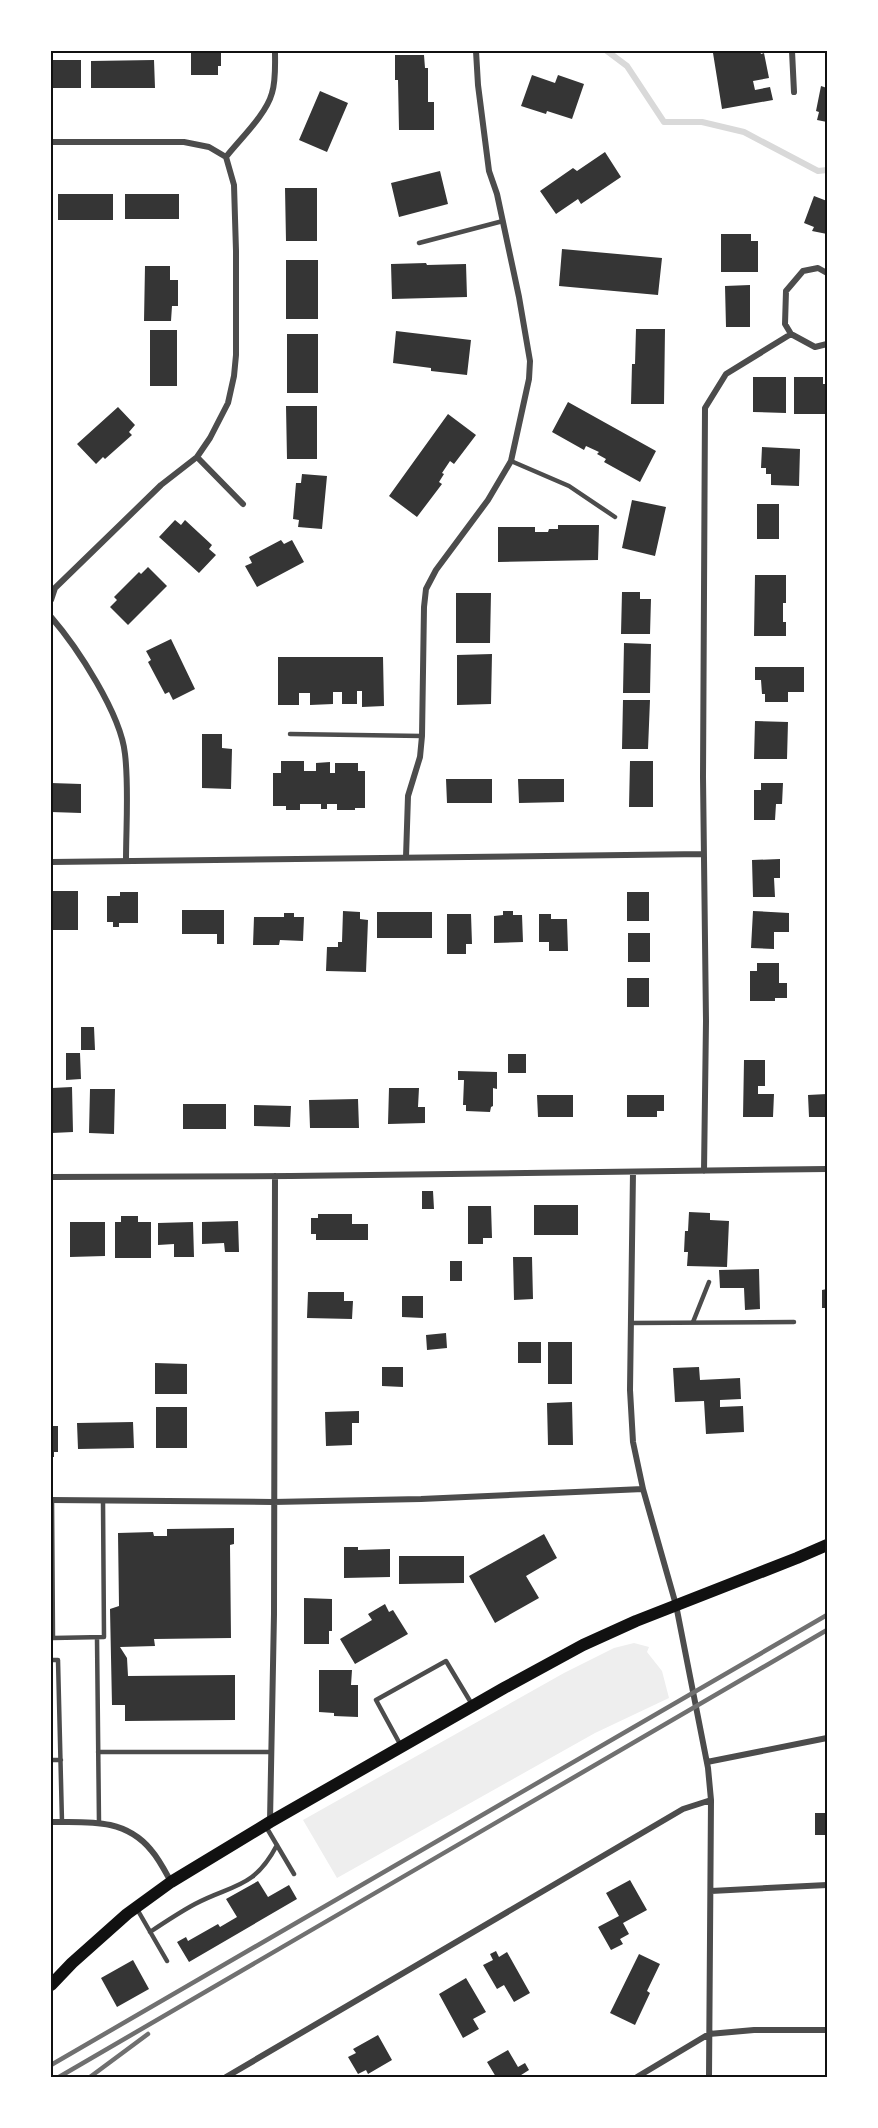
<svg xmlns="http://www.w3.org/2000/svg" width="878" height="2128" viewBox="0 0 878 2128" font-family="'IBM Plex Sans',sans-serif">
<rect width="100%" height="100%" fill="#fff"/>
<path fill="#eee" d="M634,1643L649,1647L647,1652L662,1671L669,1698L595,1733L337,1878L303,1820L564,1673L614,1648Z"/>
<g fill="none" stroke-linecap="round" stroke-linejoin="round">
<path stroke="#d9d9d9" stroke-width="6" d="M607,51L627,66L664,122H702L744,132L818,171L827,170"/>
</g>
<path fill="#353535" d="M191,51H221V66H218V75H191Z
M726,51H760L761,54L764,53L769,78L753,81L755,90L770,87L773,100L722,109L713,53Z
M395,55H424L425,68H428V102H434V130H399L398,80H395Z
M51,60H81V88H51Z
M154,60L155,88H91V61Z
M532,75L555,83L558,75L584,84L572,119L547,111L546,114L521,106Z
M821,86L827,88V122L817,120L819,112L816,111Z
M320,91L348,103L327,152L299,140Z
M605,152L621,177L581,204L578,199L556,214L540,191L573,168L577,171Z
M440,171L448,204L399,217L391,183Z
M285,188H317V241H286Z
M58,194H113V220H58Z
M125,194H179V219H125Z
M814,196L827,201V234L812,231L814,227L804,223Z
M721,234H751V241H758V272H721Z
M562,249L662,258L658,295L559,286Z
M286,260H318V319H286Z
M426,263L427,265L466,264L467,297L392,299L391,264Z
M145,266H170V280H178V306H172L171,321H144Z
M750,285V327H726L725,286Z
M636,329H665L664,404H631L632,364H635Z
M150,330H177V386H150Z
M396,331L471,340L467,375L431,371V368L393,363Z
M287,334H318V393H287Z
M753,377H786V413L753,412Z
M794,377H823V384H827V414H794Z
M568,402L656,451L640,482L604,462L606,459L597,454L599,452L586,446L584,450L552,432Z
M286,406H317V459H287Z
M118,407L135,425L129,432L132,435L105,459L103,457L96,464L77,444Z
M448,414L476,435L454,464L450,461L442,473L444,474L439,482L442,484L417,517L389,496Z
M762,447L800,449L799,486L771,485V474H766V468H761Z
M302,474L327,476L322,529L298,527L299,520L293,519L296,483H301Z
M632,500L666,507L655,556L622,548Z
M757,504H779V539H757Z
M175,520L181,525L185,520L212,545L209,549L216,555L199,573L159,537Z
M558,525H599L598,560L498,562V527H535V532H548L549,529H558Z
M281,540L284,544L292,540L304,562L257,587L245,566L252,563L249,557Z
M148,567L167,586L128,625L110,607L117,600L114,597L139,572L141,574Z
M755,575H786V603H783V622H786V636H754Z
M622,592H640V599H651L650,634H621Z
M456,593H491L490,643H456Z
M171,639L195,689L173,700L169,692L165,694L148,662L151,660L146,651Z
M624,643L651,644L650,693H623Z
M492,654L491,704L457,705V655Z
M278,657H383L384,706L362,707V691H357V704H342V692H333V704L310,705V693H299V705H278Z
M755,667H804V692H788V702H765V694H762L761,680H755Z
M623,700H650L648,749H622Z
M755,721L788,722L787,759H754Z
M202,734H222V748L232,749L231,789L202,788Z
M281,761H304V771H316V763L330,762V773H335V763H358V771H365V808H355V810H337V804H327V809H321V804H300V810H286V806H273V773H281Z
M630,761H653V807H629Z
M446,779H492V803H447Z
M518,779H564V802L519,803Z
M51,783L81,784V813L51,812Z
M761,783H783L782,804H776L775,820H754V790H761Z
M780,859V878H774L775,897H753L752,860Z
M51,891H78V930H51Z
M120,892H138V923H119V927H113V922H107V896H120Z
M627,892H649V921H627Z
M182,910H224V944H217V934H182Z
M343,911L360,912V919L368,920L366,972L326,971L327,947H338V942H342Z
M503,911H513V915H522L523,942L494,943V916L503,915Z
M753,911L789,913V932H774V949L751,948Z
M377,912H432V938H377Z
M284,913H294V917H304L303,941L280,940L279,945H253L254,917H284Z
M447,914H471L472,944H466V954H447Z
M539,914H551V919H567L568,951H549V942H539Z
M628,933H650V962H628Z
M757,963H779V983H787V998H775V1001H750V971H757Z
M627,978H649V1007H627Z
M81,1027H94L95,1050H81Z
M66,1053H80L81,1079L66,1080Z
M508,1054H526V1073H508Z
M744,1060H765V1086H758V1094H774L773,1117H743Z
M458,1071L497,1072V1089L493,1088V1106L491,1107L490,1112L466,1111V1105H463L464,1080H458Z
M72,1087L73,1132L52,1133V1088Z
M389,1088H419L418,1107H425V1123L388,1124Z
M90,1089H115L114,1134L89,1133Z
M827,1094V1117H809L808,1095Z
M537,1095H573V1117H538Z
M627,1095H664V1111H657V1117H627Z
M358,1099L359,1128H310L309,1100Z
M183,1104H226V1129H183Z
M254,1105L291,1106L290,1127L254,1126Z
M422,1191H433L434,1209H422Z
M534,1205H578V1235H534Z
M468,1206H491L492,1238H483V1244H468Z
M689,1212L710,1213V1220L729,1221L727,1267L687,1266L688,1252H684L685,1231H688Z
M318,1214H352V1224H368V1240H316V1234H311V1218H318Z
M121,1216H138V1222H151V1258H115V1222H121Z
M238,1221L239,1252H225L224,1243L202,1244V1222Z
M70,1222H105V1256L70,1257Z
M193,1222L194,1257H174V1244L158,1245V1223Z
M513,1257H532L533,1299L514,1300Z
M450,1261H462V1281H450Z
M759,1269L760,1309L745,1310L744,1288H720L719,1270Z
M827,1289V1308H822V1290Z
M308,1292H344V1301H353L352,1319L307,1318Z
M402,1296H423V1318L402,1317Z
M446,1333L447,1348L427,1350L426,1335Z
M518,1342H541V1363H518Z
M548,1342H572V1384H548Z
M155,1363L187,1364V1394H155Z
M382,1367H403V1387L382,1386Z
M699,1367L700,1380L740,1378L741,1399L720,1400V1407L743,1406L744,1432L706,1434L704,1401L675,1402L673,1368Z
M572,1402L573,1445H548L547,1403Z
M156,1407H187V1448H156Z
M359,1411V1423H352V1445L326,1446L325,1412Z
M133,1422L134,1448L78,1449L77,1423Z
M51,1426H58V1452H54V1457H51Z
M234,1528V1544L230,1545L231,1638L154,1639L155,1646L120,1647L127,1658L128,1676L235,1675V1720L125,1721V1705H112L110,1609L119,1606L118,1533L153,1532L154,1536H167V1529Z
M544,1534L557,1558L526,1576L539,1598L495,1623L469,1576Z
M344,1547H358V1550L390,1549V1577L344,1578Z
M399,1556H464V1583L399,1584Z
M304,1598L332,1599V1631H329V1644H304Z
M385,1604L389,1612L393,1610L408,1634L355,1664L340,1639L372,1620L368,1614Z
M319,1670H352L351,1685H358V1717L334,1716V1713L319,1712Z
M815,1813H827V1835H815Z
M630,1880L647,1910L623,1923L629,1934L620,1939L623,1944L611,1950L598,1927L619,1916L606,1893Z
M258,1881L268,1897L289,1885L297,1899L189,1962L177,1942L186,1937L188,1941L218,1924L220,1927L237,1917L226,1899Z
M496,1951L499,1957L507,1952L530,1993L514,2002L504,1985L497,1989L483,1965L493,1960L490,1954Z
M639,1954L660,1964L647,1991L650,1993L635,2025L610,2013Z
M133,1960L149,1989L117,2007L101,1978Z
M466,1978L486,2012L473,2019L479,2029L463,2038L439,1994Z
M378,2035L392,2060L368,2074L366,2070L358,2074L348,2057L356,2053L353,2049Z
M508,2050L518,2067L525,2063L529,2070L518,2077H496L487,2062Z"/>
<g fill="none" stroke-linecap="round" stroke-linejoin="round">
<path stroke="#4c4c4c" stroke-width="4.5" d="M419,243L503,221
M511,461L569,486L615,517
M290,734L422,736
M693,1322L709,1282
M631,1323L794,1322
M52,1500L53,1638L104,1637L103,1501
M97,1638L99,1822
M51,1660H58L62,1822
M400,1744L376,1700L446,1661L473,1706
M98,1752H271
M51,1760H61
M265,1825L294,1874
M137,1909L167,1961
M150,1932C165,1922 180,1912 195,1904C233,1884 254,1889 277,1845"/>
<path stroke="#4c4c4c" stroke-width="6" d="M792,51L794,92
M51,142H184L209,147L226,157
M226,157C240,139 266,115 272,93C276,80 275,65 275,51
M827,273L818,268L803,271L786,291L785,324L791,334L815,347L827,344
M197,457L243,504
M51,600L55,588L161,485L197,457L210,438L228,403L234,376L236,355V251L234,185L226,157
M51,617C77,647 121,714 125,754C129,787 126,827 126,861
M406,857L408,796L420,757L422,736L424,607L426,589L436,570L488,500L511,461L529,379L530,361L519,297L497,194L489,171L478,85L476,51
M51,862L704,854
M704,1171L706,1021L703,777L705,408L726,374L791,334
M633,1172L630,1390L633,1442L643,1489L676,1605L708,1768L711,1800L709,2077
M51,1177L291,1176L827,1169
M51,1500L273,1502L421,1499L643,1489
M707,1762L827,1738
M270,1821L274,1614L275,1176
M51,1822C88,1822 125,1818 151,1850C159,1859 165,1871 171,1882
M711,1891L827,1885
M226,2077L683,1809L711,1800
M637,2077L709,2034L754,2030H827"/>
<path stroke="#111" stroke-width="12" d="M51,1985L72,1963L127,1914L171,1882L270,1822L504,1688L583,1645L636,1621L797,1558L827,1545"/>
<path stroke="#707070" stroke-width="4.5" d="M51,2065L827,1615
M59,2077L827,1630
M90,2077L148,2034"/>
</g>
<rect width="878" height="2128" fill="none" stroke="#ffffff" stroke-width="105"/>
<rect x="52" y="52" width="774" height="2024" fill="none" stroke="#111" stroke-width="2"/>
</svg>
